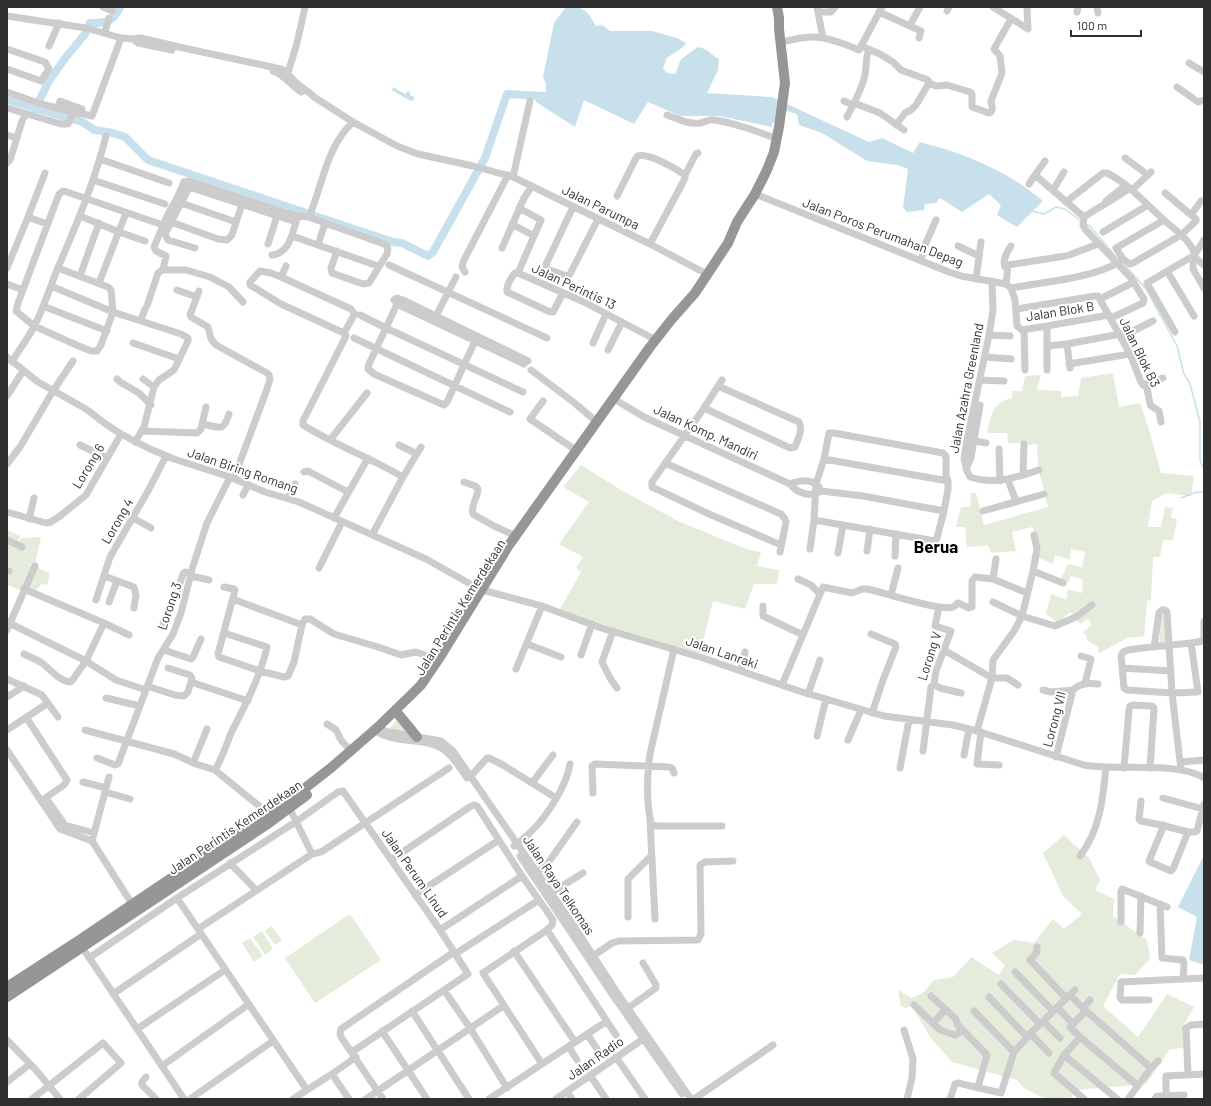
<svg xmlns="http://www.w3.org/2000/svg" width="1211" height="1106" viewBox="0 0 1211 1106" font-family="Barlow,sans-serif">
<rect width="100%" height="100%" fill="#fff"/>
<path fill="#e5ecdc" d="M1113,373L1119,407L1140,403L1149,430L1161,473L1194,476L1191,496L1167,493L1152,501L1148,527H1161L1165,507L1173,508L1171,518L1177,519L1173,540H1163L1160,557H1153L1151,600L1147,601L1144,636L1127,638L1098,654L1099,648L1087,640L1086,634H1083L1084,631L1092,625L1088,619L1080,624L1070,612L1058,623L1046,614L1051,594L1066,599L1068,589L1082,593L1083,580L1071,576L1068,583L1061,579L1068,564L1082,567L1085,552L1071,549L1070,560L1055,555L1053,564L1039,558V543L1032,527L1012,532L1016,551L991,553L988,545L967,547L965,527H956L961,507H970L971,493H976L984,525L1048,507L1038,467L1037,444L1026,445V443H1008L1007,433H987C991,415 993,402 1012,398V391H1022L1025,376L1041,375L1037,390L1061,391V397L1078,396L1081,378Z
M581,465L621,490L680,522L749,550L761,552L757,566L779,570L777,584H754L745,609L713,601L699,658L559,611L581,572L576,568L583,557L559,544L589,502L563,487Z
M7,530L20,536L15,550L21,538L41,537L35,565L25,563L35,567L23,591L7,585Z
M38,568L50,573L47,585L42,584L35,591L28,588Z
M1162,614L1166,617L1168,644H1159Z
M397,720L410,735L389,729Z
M1064,835L1089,858L1100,880L1095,890L1114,899L1113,916L1147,940L1150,959L1135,975L1120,974L1103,1006L1138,1037L1167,994L1194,1007L1183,1026L1184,1048L1170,1049L1146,1084L1076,1090L1070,1099H1045L1024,1088L1017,1080L952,1062L930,1037L912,1006L905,1008L901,1006L898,990L911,998L923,993L934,980L953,977L968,961L971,957L999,975L1005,965L992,953L1014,940L1034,943L1053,919L1064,929L1082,914L1063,896L1043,853Z
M350,914L381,960L315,1003L285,958Z
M271,926L282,940L275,945L265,931Z
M262,931L273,949L265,955L253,937Z
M250,938L263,956L254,962L242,943Z"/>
<path fill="#c8e0ec" d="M566,7C585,7 586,9 596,26L602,25L610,31H652L677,38L686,43L683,47L667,58L663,68L667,73L675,74L681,59L698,47C711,50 709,54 719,59L718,70L707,93L772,97L869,142L882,138L913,153L920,142C964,153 1008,171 1043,201L1017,227L997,215L1001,205L989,194L962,212L940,198L936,203L925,204L924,210L907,212L903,207L908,169L897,165L867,161L822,133L799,125L797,114L787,111L772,124V127L719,116H680L648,102L634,124L584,100L575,127L536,102L534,96L546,95V84L543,77L554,23Z
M393,87L405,94L408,91L410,93V95L414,97V100L410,101L392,90Z
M1204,855V965L1189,960L1197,917L1178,907Z"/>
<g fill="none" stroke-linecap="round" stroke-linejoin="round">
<path stroke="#c8e0ec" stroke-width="1.5" d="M1031,211L1044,214L1056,207L1065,209L1081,221
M1086,224L1090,226L1117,258
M1124,264L1146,289L1177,346L1184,374L1190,384L1200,422V461L1204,469
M1181,498L1197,492H1204"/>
<path stroke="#c8e0ec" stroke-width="8" d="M7,100L82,122L95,130L113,133L125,137L148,160L393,242L402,243L428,256L433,252L485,158L507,94L544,96
M35,109L49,81L66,57L85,34L90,23C106,23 113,23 120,7"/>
<path stroke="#ccc" stroke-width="7" d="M103,7L112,11
M817,7L823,38
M993,7L1028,29L1027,7
M1097,7L1098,13
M947,11L949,7
M818,12H831L835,7
M879,12L921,31L919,38
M1077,12L1078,7
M7,16L86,28L121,38L133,39L141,38L179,47L281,69C288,72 292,80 299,85C304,89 310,92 314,97L353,122L397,146L418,154L473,166L513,177L650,244L703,272
M910,25L920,7
M105,32L109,18
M133,39L138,43L172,50
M781,42C792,40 802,37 813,37C828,37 845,44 859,50L882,7
M49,46L59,23
M861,46L880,54L893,62L901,70L928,80L929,83L936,86L947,85L970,92L972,94V107L989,113C995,111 991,105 991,101L1002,73L1000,56L994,49L1011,19
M7,49L45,62L49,69L41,81L7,69
M1189,63L1204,72
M273,71C284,75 291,85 301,92
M287,76L297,43L305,7
M1177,87L1198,102L1204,100
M7,92L41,104L74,112
M844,101L853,105
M854,103L880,113L904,130
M7,108L61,124H68L74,112L92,116L121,38
M58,108L60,101L82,109V112
M667,115C676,118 690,125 700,123C706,122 708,119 714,120C736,123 757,131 777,139
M847,117C854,103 862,89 865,75C867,66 865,58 869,50
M896,125L905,113L911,110L916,105L929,83
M7,135L16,138
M1125,158L1148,175
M100,159L169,183
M1045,161L1035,175L1084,217L1083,225L1085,229L1131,278L1144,299L1143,303L1111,318
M7,163L10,160L22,121L26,114
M45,173L28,217L47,224
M685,175L696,154L698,153
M513,177L530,101
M93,180L165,204
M1029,184L1035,175
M1053,190L1064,172
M1132,190L1151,172
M755,194L949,272L961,276L1006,284L1011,288C1042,282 1099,278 1123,259
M617,196L636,158L638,156C649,153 675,168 685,175V178L682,184L650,244
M1106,201L1126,185
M1066,202L1103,173H1107C1129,184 1146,204 1164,220C1175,230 1189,239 1195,254L1193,256
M181,203L236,222
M573,207L549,258L546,264L547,269L567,276L570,274L598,219
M519,208L541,220L534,236
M1191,215L1201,201
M80,216L119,232L145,241
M309,217L325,223
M1084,217C1099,207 1115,199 1130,188
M1164,220L1116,248L1123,259L1130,264L1133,263L1181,235L1196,221V219L1165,193
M171,222L218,239L227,240L232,235L242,204
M512,224L534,236L518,273L584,302L656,340
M1103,232L1148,205
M292,236L378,266
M268,244L277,216
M318,245L325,223L384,244C389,247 388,249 387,254L369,283L363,284L332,273L331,268L337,251
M958,246L979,256
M195,248L168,240L165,234L189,188H192L296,222
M502,248L524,198L532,186
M1195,254L1204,240
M272,255C290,253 292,233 297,219
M1069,255L1098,244
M1193,256L1204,265
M1195,259L1193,262V269L1204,288
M921,261L925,245L936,220
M389,265L547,338
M286,266L281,277L271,273L260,271L250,282V285L281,304L344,333L346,336L307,413L303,421V425C335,445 371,458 403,477
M1008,267H1005C1002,260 1007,252 1011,246
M7,268L28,217
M58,268L108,287L111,290L113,312L181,334L188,338V341L174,370L159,380L154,387L144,427L135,442
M163,270L166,256L156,251L154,247L167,216L178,196L184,182L189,181L280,211L298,216L309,217C323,184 326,147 353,122
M1167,271L1194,316
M465,272L462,267L464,260L508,175
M518,273H515C511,278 506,285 507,292L548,311L553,312L563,293
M80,276L99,223
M281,277L351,309L354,313V315L344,333
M976,279L981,242
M992,281L993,310L989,335L967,440L964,459L967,471L970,477C994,485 1015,478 1039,470
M99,283L126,213
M7,284L23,290
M1006,284L1008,265L1065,256
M51,286L113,312L101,345L97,351H91L81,347L34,326L16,311L18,303L59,194L63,191L67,192L160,224
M1011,288L1015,300L1017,326L1022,330L1047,326L1109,315
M177,290L197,297
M199,291L190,315L191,317L208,327L211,339L216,345L267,373L269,375L270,379L267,389L234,478
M1100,299L1134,282
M43,306L107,331
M147,306L158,273L162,270H186L210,277L229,287L243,302
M1017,309L1095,296H1098L1130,354L1141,382L1147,388L1150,404L1151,406L1159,411L1161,422
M360,315L386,328L397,304
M141,320L145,309
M434,320L456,277
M1047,326V370
M1024,330L1025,370
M1175,332L1147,283L1193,256
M989,335L1010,336
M1121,337L1153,321
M354,338L510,412
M475,341L447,402L444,405L374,374L368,369L369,364L386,328L523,392
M133,343L179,359
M593,343L606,314
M1067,344L1070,368
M1047,346L1067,344L1120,334
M608,350L622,322
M7,357L38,382L86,409L107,425L121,434L150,449L174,459L230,477L265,492L299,502L426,559L481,590
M985,357L1011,359
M12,362C19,350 28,338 35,325C45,305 51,283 60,263C78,221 95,180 106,136
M524,364L397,304L394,300L397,298L403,300L528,361
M1069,364L1130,354
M531,370L572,401L597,422
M117,379L120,382L139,393L151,405
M143,379L154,387
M722,380L704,408L652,482V487L709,514L781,545
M980,380L1004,381
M1143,385L1163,378
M7,396L23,371
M614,399L644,417L790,484C797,493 810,498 821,491L863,496L944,511
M543,401L530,419L577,451
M704,408L790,448L795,447C798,439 803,430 799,422L718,386
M202,424C220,427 223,433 229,414
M143,431L197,433L201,429L206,407
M330,440L367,393
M969,440L986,443
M80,445L107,458
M399,445L417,454
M999,449L1000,481
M824,459L948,481
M665,463L781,514L785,519L786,522L780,552
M7,464L20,447L53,391L73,361
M966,469L971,458L980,405
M304,472L308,471L348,492
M1023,475L1024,444
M1008,480L1016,501
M464,482L475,486L478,489C478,498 470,505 473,514L494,526L516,536
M790,484C800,480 811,478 819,487
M243,495L248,485
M288,498L295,484
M983,511L1044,494
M7,512L46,523L51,522L60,516L86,495L121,434
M133,518L151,528
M334,518L368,458
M29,519L34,498
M372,535L403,477L421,447
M7,540L22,547
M810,549L814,520L816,484L824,459L829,433H834L943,453L946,456V476L948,481V489L944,511L937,538L935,541L814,520
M867,551L870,529
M838,553L843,525
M895,556L896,534
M319,568L342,522
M7,571H9
M1033,571L1063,583
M104,576L134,587L136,595L134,608
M191,576L209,580
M798,579L811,585L820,594
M993,579L996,559
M224,587L234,589L235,590L218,654L219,657L260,671L284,677L288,676L294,662L302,625L233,599
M486,591L542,606L601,628L703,658L799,691L884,716L953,725L977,731L1084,765C1116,771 1178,761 1204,778
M891,595L898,568
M96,600L110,557L148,491L166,456
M109,602L117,581
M993,602L1022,616L1055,626L1076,617L1092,605
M763,606V616L803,635
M1204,621V640
M7,622L86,661L116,680L146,690
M104,623L129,635
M163,624L174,601L183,574L185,572L191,573
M302,625L305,619H310L334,634L378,647L401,655L416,652L434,658L440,657
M7,630L35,566
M613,631L602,662L610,678L617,688
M871,634L895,644L896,647L883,680L872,713
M1191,643L1142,648L1128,650L1123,652L1121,656L1124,688L1127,690L1172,693L1198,692L1191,643L1204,641
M527,644L561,657
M1154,647L1159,613L1162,610H1165L1167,612L1172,693L1181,770
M674,649L650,754C647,776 646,801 651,823L652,825L657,826H722
M164,650L191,659L193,657L201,639
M944,650L992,678H1007L1018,685
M24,654C30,657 36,659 42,663C50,669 60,682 71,682L86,661L104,623L24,589
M581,655L592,624
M1081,656L1091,659L1085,683
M168,668L190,675L192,678L191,682
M1122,668L1171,671
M516,669L542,606
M741,671L745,652
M7,679L42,695L58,717
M934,684L940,688L961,693
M782,685L823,587L852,593L862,589H867C883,592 941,612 953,607C955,606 956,604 958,603L969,608L972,607V581L975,577L993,579L1027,593
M147,686L175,695L184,696L188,692L191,682L248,701
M1043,690L1051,692L1073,690
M808,694L820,660
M7,697L24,686
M106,698L140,706
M26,717L67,780L64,785L41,801
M327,724L336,730L341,740L350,750
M378,727L383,730L389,732L441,741L453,751L572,923L616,991L691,1099
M7,730L48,703
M85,730L174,754L196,764L215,770L269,814
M374,730C395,745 425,737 443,749C453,756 460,768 467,778
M977,731L992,678L993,660L1014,631L1022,616L1033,571L1037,549L1034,535
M981,732L977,764L999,765
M817,736L826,699
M848,740L861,710
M7,750L60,829L92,841L132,904
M923,751L931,687L934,684L936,671L951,631L935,626L939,607
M964,755L969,729
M1056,757L1073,690C1080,683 1088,683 1098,684
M97,758L115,765L118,764L158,658L173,634L181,613L193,566L207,523L230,477
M1181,762L1204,760
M193,763L207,729
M900,768L909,720
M1124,768L1129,710L1130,706L1133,705L1152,706L1154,708L1150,768
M215,770C222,758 226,746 231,733C245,705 260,678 267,647L224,633
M471,776L487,758H489L503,765L556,798
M83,782L106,788
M532,783L553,755
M105,792L130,799
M593,793L592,766L595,764L669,767L672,768L674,773
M46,798L65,825L94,833
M1163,798L1203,809
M1141,801L1139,819L1141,821L1161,825L1188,832
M650,820L655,919
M1164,825L1149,861L1150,862L1171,871L1173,869L1188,832H1195L1197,831L1204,804
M92,841L109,777
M514,846C534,831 543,820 556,799C563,787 568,777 570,764
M312,854L321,852L449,768
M520,856L612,994L682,1094
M1080,856C1100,830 1103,799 1106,767
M391,860L471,806L474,805L477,806L522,876L553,920L552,925L547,930L483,973L542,1064
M230,863L256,890
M537,873L548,863L577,822
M551,893L583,873
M415,895L499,840
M177,898L307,1090
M1160,904L1162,958L1183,960L1184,964L1183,979
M628,917V879L651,856
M1121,922V891L1122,889L1167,907
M198,929L312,854L290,809
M440,930L522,876
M547,930L616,1035
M1140,933L1141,896
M82,947L184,1099
M1037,947V952L1030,960L1066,998
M514,951L575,1042
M455,954L539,900
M593,956L612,943L619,941L698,940L701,934L700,865L705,862L733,861
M89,958L177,898L297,821L338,792L343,791L440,930L468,974L352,1052
M1015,972L1053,1011
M1001,984L1040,1024
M444,990L470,1028L507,1088
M113,994L201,934
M1070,995L1084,1009
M931,996L956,1019L957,1024L987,1055L978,1087
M989,997L1027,1037
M1090,1000L1085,1006L1084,1009L1151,1068L1128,1099
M1149,1000H1122L1120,997L1121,982L1204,978
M914,1005L940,1030L955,1035L963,1030
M1057,1007L1070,1021
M628,1008L656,988V985L643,963
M412,1011L469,1099
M974,1011L1014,1052
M1043,1021L1060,1038
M933,1023L945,1010
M137,1029L225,970
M904,1030L913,1059L912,1078L907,1099
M382,1031L427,1099
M1030,1033L1049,1053
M587,1034L597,1049
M1080,1037L1070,1027L1086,1011
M7,1040L35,1069L60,1099
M569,1047L577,1060
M1064,1055L1054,1073L1084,1099
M616,1057L645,1099
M162,1066L249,1004
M1151,1068L1158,1061
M332,1074L349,1099
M1188,1074L1186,1028L1191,1025L1204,1024
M590,1075L606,1099
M146,1077L142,1082V1085L156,1099
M7,1082L30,1064
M567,1091L572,1099
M1166,1096V1076L1204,1074
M32,1099L103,1043L121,1063L79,1099
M190,1099L273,1041
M293,1099L332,1074L356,1057
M366,1099L503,1006
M383,1099L341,1037L340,1034L341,1029L454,952
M489,1099L607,1021
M556,1099L646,1037
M694,1099L773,1045
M950,1099L955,1084L958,1083L1001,1093L1014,1052L1034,1030L1075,990
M1117,1099L1064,1055L1080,1037L1138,1086
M1155,1099L1157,1096L1184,1095"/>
<path stroke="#969696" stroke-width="10" d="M399,715L417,737
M7,987L78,941L207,854L286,803L332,767L378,727L413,693L421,685L440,657L509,545L650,347L672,319L695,293L728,243L737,222L755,194L767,170L774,152L779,127L785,83L779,29V18L777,7
M7,997L269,823L307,795"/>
</g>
<g text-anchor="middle" stroke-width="4" stroke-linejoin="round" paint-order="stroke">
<g font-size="13" fill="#2f2f2f" stroke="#fff">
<text transform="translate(601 207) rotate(26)" y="5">Jalan Parumpa</text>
<text transform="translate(883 232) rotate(21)" y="5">Jalan Poros Perumahan Depag</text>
<text transform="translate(574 286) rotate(25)" y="5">Jalan Perintis 13</text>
<text transform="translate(1060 311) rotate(-9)" y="5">Jalan Blok B</text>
<text transform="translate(1140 352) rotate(64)" y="5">Jalan Blok B3</text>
<text transform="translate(966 388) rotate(-79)" y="5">Jalan Azahra Greenland</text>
<text transform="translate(706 432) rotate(25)" y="5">Jalan Komp. Mandiri</text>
<text transform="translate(88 466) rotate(-59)" y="5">Lorong 6</text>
<text transform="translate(243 470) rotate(19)" y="5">Jalan Biring Romang</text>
<text transform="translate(117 521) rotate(-60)" y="5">Lorong 4</text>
<text transform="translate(169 606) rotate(-71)" y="5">Lorong 3</text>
<text transform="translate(460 607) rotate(-58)" y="5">Jalan Perintis Kemerdekaan</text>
<text transform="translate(722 652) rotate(19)" y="5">Jalan Lanraki</text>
<text transform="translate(929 656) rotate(-72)" y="5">Lorong V</text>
<text transform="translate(1054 719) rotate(-75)" y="5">Lorong VII</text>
<text transform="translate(235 827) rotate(-34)" y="5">Jalan Perintis Kemerdekaan</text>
<text transform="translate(415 873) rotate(55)" y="5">Jalan Perum Linud</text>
<text transform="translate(559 885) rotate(56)" y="5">Jalan Raya Telkomas</text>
<text transform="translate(595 1058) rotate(-35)" y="5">Jalan Radio</text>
</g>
<g font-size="17" font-weight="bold" fill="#000" stroke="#fff">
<text x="936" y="553">Berua</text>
</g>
</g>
<rect width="1211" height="1106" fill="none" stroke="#2f2f2f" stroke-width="16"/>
<path d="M1071 30v6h70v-6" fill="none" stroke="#2f2f2f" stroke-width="2"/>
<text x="1077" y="30" font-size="12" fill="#2f2f2f" stroke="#ffffff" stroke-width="3" paint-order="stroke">100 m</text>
</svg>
